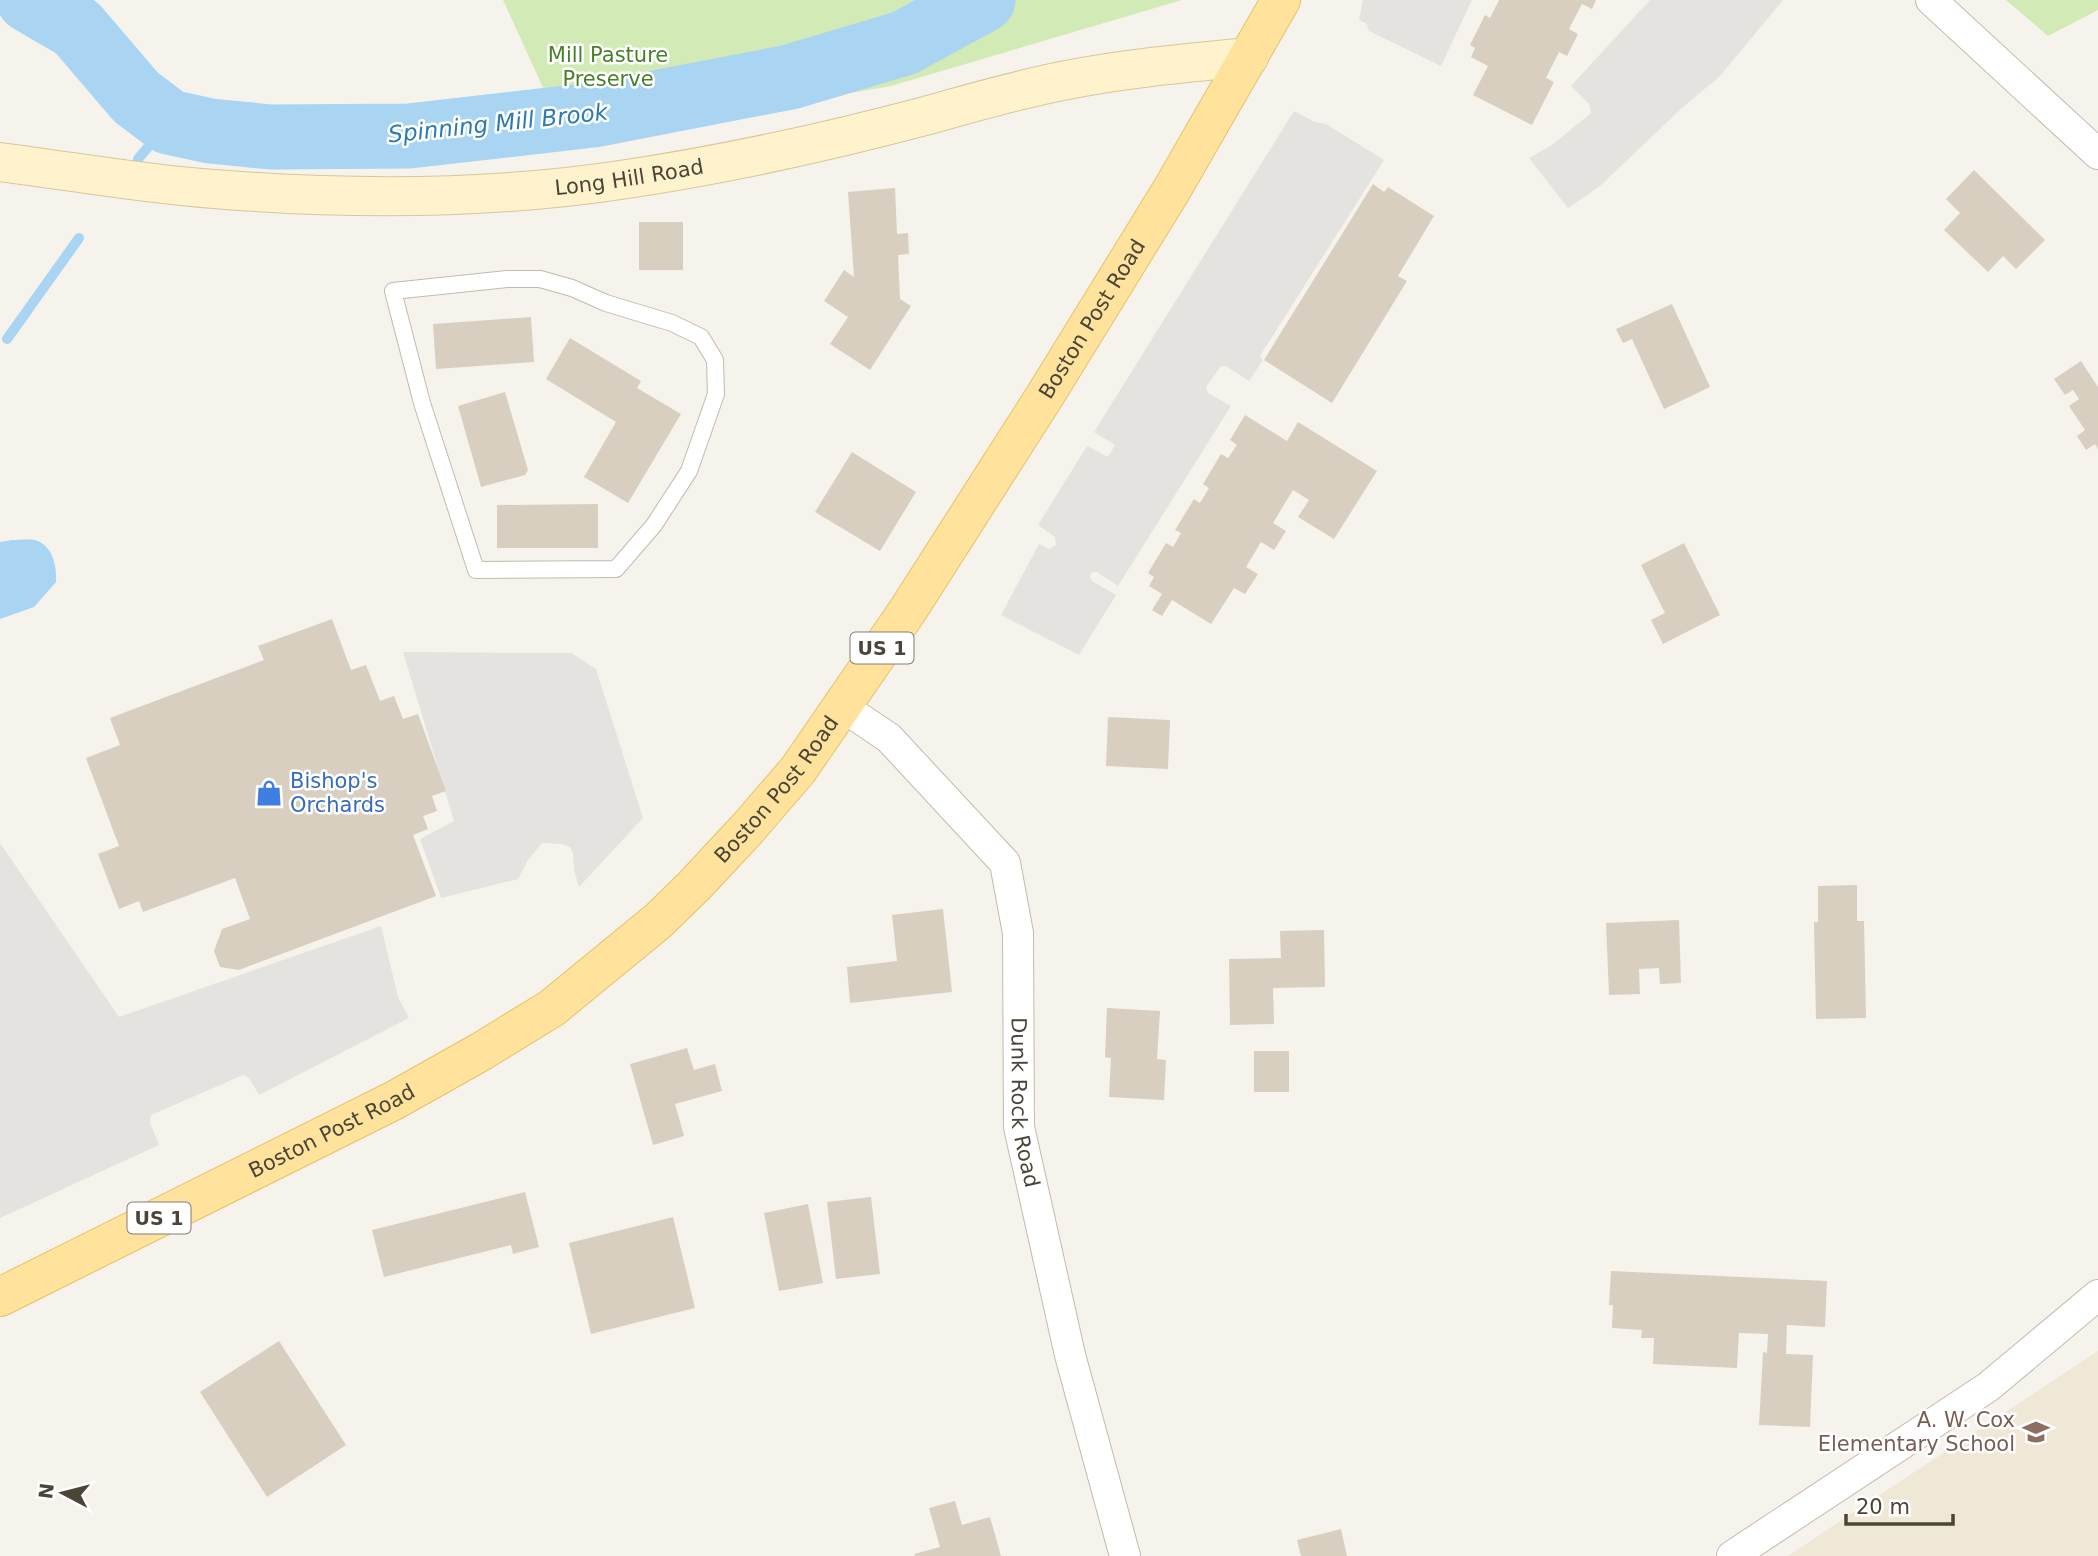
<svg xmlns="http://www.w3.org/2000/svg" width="2098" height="1556" viewBox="0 0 2098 1556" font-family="'DejaVu Sans',sans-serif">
<rect width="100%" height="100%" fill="#f6f3ec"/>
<path fill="#efe8d6" d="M2098,1351V1556H1788L1852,1513Z"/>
<path fill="#d2eab5" d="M503,0H1182L891,86L568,142Z
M2006,0H2098V10L2048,36Z"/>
<path fill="#e5e3e0" d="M1363,0H1472L1441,66L1369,31L1367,24L1359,20Z
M1650,0H1783L1719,77L1683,107L1600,186L1568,208L1529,158L1552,145L1591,113L1589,104L1571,86Z
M1294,111L1315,122L1326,124L1384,160L1260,356L1263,360L1249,381L1226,366H1221L1206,387L1208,393L1231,406L1118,586L1097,572H1092L1090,576L1092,581L1116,595L1079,655L1001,615L1039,544L1049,549L1056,545L1055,537L1038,525L1087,446L1108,457L1115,445L1094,432Z
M403,652L571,653L596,669L643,818L579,887L574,870L573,853L570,847L562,844L542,843L528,860L518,879L441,898L420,839L454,821Z
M0,843L119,1017L381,926L398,997L409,1018L259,1095L249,1078L243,1075L151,1115L150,1123L159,1145L0,1218Z"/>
<path fill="#a9d4f2" d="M12,540C19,540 28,539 35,540C53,545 57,567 56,582L34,607L0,619V542Z"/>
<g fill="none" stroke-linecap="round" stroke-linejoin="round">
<path stroke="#a9d4f2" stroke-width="10" d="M138,159L169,122
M7,339L79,238"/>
<path stroke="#a9d4f2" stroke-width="65" d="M29,0L77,28L136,97L169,122L210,131L271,137L409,136L593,115L790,77L904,43L983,0"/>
</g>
<path fill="#d8cfc1" d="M1499,0H1596L1592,9L1582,4L1569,29L1578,34L1567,56L1559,52L1546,78L1554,82L1532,125L1473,95L1488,66L1471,57L1475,48L1470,45L1485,15L1490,18Z
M1974,170L2045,240L2016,269L2003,256L1988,272L1944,230L1960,213L1946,199Z
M1373,184L1384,192L1388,187L1434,216L1398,276L1407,281L1332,403L1264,360Z
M895,188L897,234L908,233L909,254L898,255L900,299L911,306L870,370L830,344L848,317L824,301L844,270L854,277L848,192Z
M639,222H683V270H639Z
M1672,304L1710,387L1664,409L1632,339L1623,343L1616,329Z
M531,317L534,362L436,369L433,324Z
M570,338L641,381L637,388L681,414L628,503L584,477L616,422L546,379Z
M2081,361L2098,387V449L2095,444L2086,450L2077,436L2085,430L2069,406L2079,399L2073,390L2065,395L2054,379Z
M505,392L528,470L525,475L481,487L458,406Z
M1245,415L1287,441L1298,422L1377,471L1334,539L1298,517L1309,500L1293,490L1273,523L1286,531L1274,550L1261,542L1246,567L1258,574L1245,594L1234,588L1211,624L1172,600L1162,616L1152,610L1162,594L1149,586L1154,577L1148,573L1166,543L1173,547L1181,533L1175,530L1194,499L1200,503L1209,488L1203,484L1221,454L1228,458L1237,445L1230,440Z
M852,452L916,492L880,551L815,512Z
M598,504V548H497V505Z
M1684,543L1720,615L1663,644L1651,620L1665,613L1641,565Z
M332,619L351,670L366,665L380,701L394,696L403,719L418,714L446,791L432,796L437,811L423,816L428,829L413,835L436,896L239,970L220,967L214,951L222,929L250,919L235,878L143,912L139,901L119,909L98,854L119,846L86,758L120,745L110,718L264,660L258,646Z
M1108,717L1170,720L1168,769L1106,766Z
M1857,885V921H1864L1866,1018L1816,1019L1814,922H1818V886Z
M943,909L952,992L850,1003L847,967L897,961L892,915Z
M1679,920L1681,983L1660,984L1659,968L1639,969L1640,994L1609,995L1606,923Z
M1324,930L1325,987L1273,988L1274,1024L1230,1025L1229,959L1281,958L1280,931Z
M1107,1008L1160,1011L1157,1059L1166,1060L1164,1100L1109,1097L1111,1058L1105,1057Z
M687,1048L694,1070L715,1064L722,1091L675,1104L684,1136L653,1145L630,1064Z
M1254,1051H1289V1092H1254Z
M525,1192L539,1247L513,1254L511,1245L384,1277L372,1230Z
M871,1197L880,1274L836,1279L827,1202Z
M808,1204L823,1283L779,1291L764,1213Z
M673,1217L695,1308L591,1334L569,1243Z
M1611,1271L1827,1281L1825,1327L1787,1325L1786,1354L1813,1355L1810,1427L1759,1425L1763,1352L1767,1353L1768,1334L1739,1333L1737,1368L1653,1364L1654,1338H1641L1642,1330L1612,1328L1613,1305H1609Z
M279,1341L346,1445L267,1497L200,1392Z
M955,1501L962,1525L990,1517L1001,1556H915L914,1554L940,1547L929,1508Z
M1341,1529L1347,1556H1301L1297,1540Z"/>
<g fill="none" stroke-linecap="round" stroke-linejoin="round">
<g stroke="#c2bbae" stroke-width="18">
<path id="lane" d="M507,279H540L572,288L606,303L672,323L701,337L715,360L716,394L689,471L654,525L616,569L476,570L422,403L393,291Z"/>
</g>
<g stroke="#c2bbae" stroke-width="32">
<g id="street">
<path d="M1931,0L2098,154"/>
<path id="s1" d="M843,707L889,738L1005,863L1018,933L1019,1127L1070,1355L1125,1556"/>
<path d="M1732,1556L1988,1387L2098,1295"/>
</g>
</g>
<g stroke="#d6c79b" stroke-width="40">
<g id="secondary">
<path id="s2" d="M0,162C71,171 143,184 214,189C351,200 491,200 627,179C727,164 827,142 925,116C972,103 1019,89 1067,80C1127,68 1188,63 1249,57"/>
</g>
</g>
<g stroke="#e6c16a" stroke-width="40">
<g id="primary">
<path id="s3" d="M0,1297L395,1100L482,1051L552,1008L658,921L694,886L748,828L798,770L908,610L1046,394L1171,191L1281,0"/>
</g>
</g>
<use href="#lane" stroke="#fff" stroke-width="16"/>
<use href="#street" stroke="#fff" stroke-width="30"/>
<use href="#secondary" stroke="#fff3cd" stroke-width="38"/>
<use href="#primary" stroke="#ffe39c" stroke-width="38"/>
</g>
<defs>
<g id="shop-bare" transform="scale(2.1)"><path d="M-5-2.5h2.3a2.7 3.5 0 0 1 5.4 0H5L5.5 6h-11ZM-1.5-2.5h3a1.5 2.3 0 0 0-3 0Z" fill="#3f7fe0" stroke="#fff" stroke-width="2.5" paint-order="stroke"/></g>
<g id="school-bare" transform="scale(2.1)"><path d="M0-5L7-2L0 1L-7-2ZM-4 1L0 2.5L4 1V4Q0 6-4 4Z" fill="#8d6e63" stroke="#fff" stroke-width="2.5" paint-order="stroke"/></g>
</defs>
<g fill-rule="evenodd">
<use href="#shop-bare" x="269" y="793"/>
<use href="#school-bare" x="2036" y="1432"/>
</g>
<g text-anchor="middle" stroke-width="5" stroke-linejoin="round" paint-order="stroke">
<g fill="#fff" stroke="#817c74" stroke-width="2">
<rect x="850.5" y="632.5" width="63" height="31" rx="5"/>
<rect x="127.5" y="1202.5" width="63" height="31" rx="5"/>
</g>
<g font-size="19" font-weight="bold" fill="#4b4439">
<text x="882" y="655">US 1</text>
<text x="159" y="1225">US 1</text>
</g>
<g font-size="21" fill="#4a7f2a" stroke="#fff">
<text x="608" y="62">Mill Pasture<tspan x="608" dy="24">Preserve</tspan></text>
</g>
<g font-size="21" fill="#4b4439" stroke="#fff">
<text dy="7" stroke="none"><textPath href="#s2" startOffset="632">Long Hill Road</textPath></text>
<text dy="7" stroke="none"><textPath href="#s3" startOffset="1505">Boston Post Road</textPath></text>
<text dy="7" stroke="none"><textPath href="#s3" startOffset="938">Boston Post Road</textPath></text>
<text dy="7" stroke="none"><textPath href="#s1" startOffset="467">Dunk Rock Road</textPath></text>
<text dy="7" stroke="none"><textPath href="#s3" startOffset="371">Boston Post Road</textPath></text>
</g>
<g font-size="21" fill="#366cbe" stroke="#fff" text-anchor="start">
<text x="290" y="788">Bishop's<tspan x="290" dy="24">Orchards</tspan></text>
</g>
<g font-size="21" fill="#785e54" stroke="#fff" text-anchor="end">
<text x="2015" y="1427">A. W. Cox<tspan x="2015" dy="24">Elementary School</tspan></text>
</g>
<g font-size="23" font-style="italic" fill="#2e7ab2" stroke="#fff">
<text transform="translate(498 123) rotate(-6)" y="8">Spinning Mill Brook</text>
</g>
</g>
<g transform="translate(63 1493) rotate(277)" stroke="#ffffff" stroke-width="5" paint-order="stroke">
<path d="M0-5L12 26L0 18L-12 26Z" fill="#4b4439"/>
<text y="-10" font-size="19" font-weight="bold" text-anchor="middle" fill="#4b4439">N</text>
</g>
<path d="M1846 1514v10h107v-10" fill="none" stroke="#4b4439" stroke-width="3.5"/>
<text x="1856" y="1514" font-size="21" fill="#4b4439" stroke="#ffffff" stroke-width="5" paint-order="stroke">20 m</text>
</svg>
